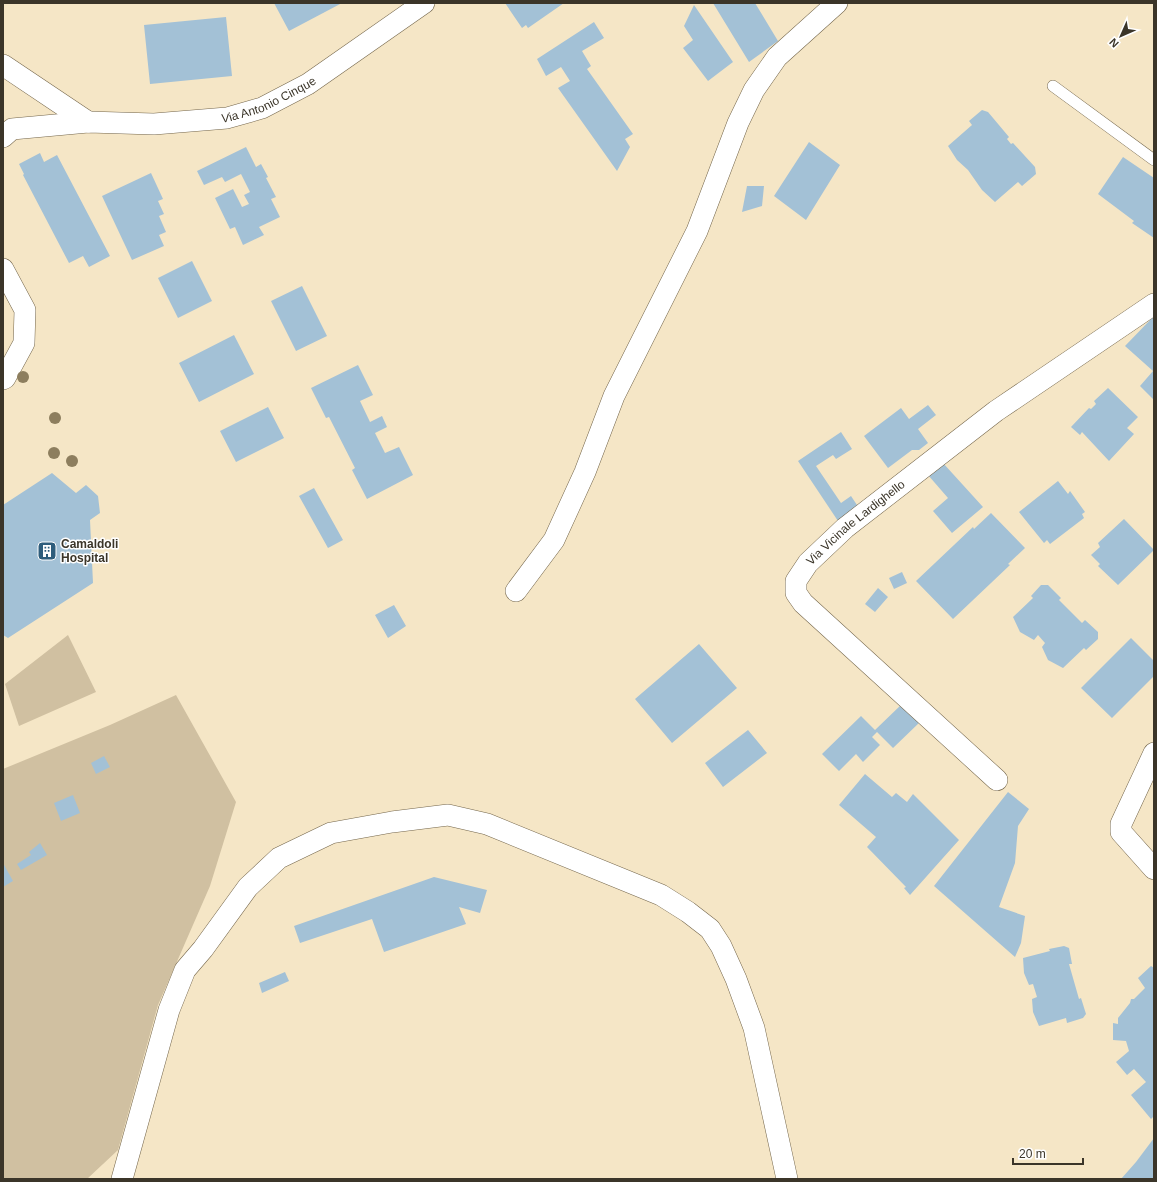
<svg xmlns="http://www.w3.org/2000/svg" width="1157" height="1182" viewBox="0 0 1157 1182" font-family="Arial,sans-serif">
<rect width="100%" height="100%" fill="#f5e6c6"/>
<path fill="#d0c0a1" d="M68,635L96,692L19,726L5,684Z
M176,695L236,802L210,886L158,1005L118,1150L87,1179H3V769L110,725Z"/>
<path fill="#a3c1d6" d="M274,3H342L289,31Z
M505,3H564L528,28L526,25L522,28Z
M713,3H755L778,41L749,62Z
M694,5L733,62L708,81L683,48L693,40L684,26Z
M226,17L232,76L150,84L144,25Z
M594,22L604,38L582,51L591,66L587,69L633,134L625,139L630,147L617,171L558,88L570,81L561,67L546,76L537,59Z
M982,110L988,112L1009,137L1007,139L1011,144L1013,143L1035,167L1036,174L1022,186L1018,182L995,202L982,190L968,170L957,160L948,146L972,125L969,121Z
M809,142L840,165L806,220L774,196Z
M246,147L256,167L261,164L268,177L266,178L276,197L271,199L280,217L259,227L264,235L243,245L235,227L230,229L215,198L233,189L242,207L249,204L244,195L250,192L241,174L225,182L222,177L204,185L197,171Z
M40,153L44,162L57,155L110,256L89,267L83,256L69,263L23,175L24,174L19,164Z
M1123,157L1154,178V238L1132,223L1134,221L1098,194Z
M151,173L163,199L158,201L164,214L159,216L166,232L159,235L164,246L132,260L102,196Z
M747,186H764L762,206L742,212Z
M192,261L212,301L178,318L158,278Z
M302,286L327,336L296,351L271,301Z
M1154,316V400L1140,386L1153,371L1125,346Z
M234,335L254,374L199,402L179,363Z
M358,365L373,395L360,401L370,422L382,416L387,427L375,433L385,453L399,447L413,475L367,499L352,470L355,468L329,417L326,418L311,388Z
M1108,388L1138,417L1127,428L1134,434L1109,461L1082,432L1080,435L1071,427L1089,408L1091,409L1096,404L1094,401Z
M928,405L936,415L918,429L928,443L919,450H912L888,468L864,436L901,408L909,419Z
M268,407L284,438L236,462L220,431Z
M841,432L852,449L836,459L833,455L816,466L841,503L851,496L859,508L838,521L798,461Z
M943,463L983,507L952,533L933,511L948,498L928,475Z
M52,473L76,493L86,485L98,496L100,513L90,520L93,583L8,638L3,635V505Z
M1058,481L1068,494L1070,491L1085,512L1082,514L1084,518L1050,544L1047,540L1044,543L1019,512Z
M314,488L343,540L328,548L299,496Z
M991,513L1025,548L1008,564L1010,565L953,619L916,581L973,527L974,529Z
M1124,519L1154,550L1118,585L1098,566L1100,564L1091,555L1100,547L1098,543Z
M902,572L907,583L894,589L889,578Z
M1041,585H1048L1061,598L1059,600L1082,623L1085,620L1098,632V639L1086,650L1084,648L1063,668L1048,660L1042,647L1045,643L1038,635L1034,640L1020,632L1013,617L1033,598L1031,596Z
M878,588L888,597L875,612L865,604Z
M394,605L406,626L388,638L375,615Z
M1131,638L1154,661V676L1112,718L1081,688Z
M699,644L737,688L672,743L635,699Z
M902,704L920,722L893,748L877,732L872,737L880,745L863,762L856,754L839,771L822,754L861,716L875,730Z
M748,730L767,753L723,787L705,763Z
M104,756L110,767L96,774L91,763Z
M865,774L892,797L896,793L907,802L913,794L959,840L910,895L904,888L906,887L867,847L876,837L839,805Z
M1008,792L1029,809L1018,826L1015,863L999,907L1025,916L1021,943L1015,957L934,886Z
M73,795L80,813L61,821L54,803Z
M40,843L47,855L21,870L17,864L31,855L29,852Z
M3,863L13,881L3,887Z
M434,877L487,890L480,913L459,907L466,924L384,952L372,919L300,943L294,926Z
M1064,946L1069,948L1072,964H1069L1079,999L1081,998L1086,1014L1083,1018L1067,1023L1066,1018L1039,1026L1033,1012L1032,999L1037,997L1033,984L1029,985L1024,973L1023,958L1050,951L1049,949Z
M1151,966L1154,968V1116L1151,1119L1131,1095L1146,1082L1134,1069L1127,1075L1116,1062L1129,1051L1126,1041L1113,1040V1023L1118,1024V1018L1130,1003L1131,999H1134L1145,988L1138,978Z
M285,972L289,981L262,993L259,983Z
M1154,1138V1179H1121L1136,1162Z"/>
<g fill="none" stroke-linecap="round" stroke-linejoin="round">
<g stroke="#74664b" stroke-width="12">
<path id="lane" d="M1053,86L1154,160"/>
</g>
<g stroke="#74664b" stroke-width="22">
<g id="street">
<path d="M3,65L88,122"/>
<path id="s1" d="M3,137L12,129L88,122L154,124L227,118L262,108L308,84L424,3"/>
<path d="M3,269L25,310L24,343L5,378L3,379"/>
<path d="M516,591L554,540L585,472L614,396L697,231L738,123L754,90L777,57L837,3"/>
<path d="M1154,753L1121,824V832L1154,869"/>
<path id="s2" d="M997,780L803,603L796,593V581L808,563L845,528L996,411L1154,304"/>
<path d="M122,1179L169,1010L185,970L203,949L248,887L279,858L331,833L392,822L448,815L487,824L661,895L688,912L710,929L721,946L736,979L754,1028L787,1179"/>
</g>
</g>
<use href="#lane" stroke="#fff" stroke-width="11"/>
<use href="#street" stroke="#fff" stroke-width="21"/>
</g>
<g fill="#8d7e5e">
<circle cx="23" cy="377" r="6"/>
<circle cx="55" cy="418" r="6"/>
<circle cx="54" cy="453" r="6"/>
<circle cx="72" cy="461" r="6"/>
</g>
<defs>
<g id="building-square" transform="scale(1)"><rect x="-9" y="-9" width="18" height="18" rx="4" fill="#2e5d7c" stroke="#fff"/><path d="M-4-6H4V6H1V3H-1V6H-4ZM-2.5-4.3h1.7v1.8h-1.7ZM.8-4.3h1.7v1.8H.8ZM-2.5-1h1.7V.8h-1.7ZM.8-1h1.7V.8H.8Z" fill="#fff"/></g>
</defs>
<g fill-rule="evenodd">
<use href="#building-square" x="47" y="551"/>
</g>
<g text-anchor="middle" stroke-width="3" stroke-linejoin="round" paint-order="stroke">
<g font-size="12" fill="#3b3529" stroke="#fff">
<text dy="4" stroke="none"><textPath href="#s1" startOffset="273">Via Antonio Cinque</textPath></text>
<text dy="4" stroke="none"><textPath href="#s2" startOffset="371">Via Vicinale Lardighello</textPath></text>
</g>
<g font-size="12" font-weight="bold" fill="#3b3529" stroke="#fff" text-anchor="start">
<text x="61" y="548">Camaldoli<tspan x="61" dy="14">Hospital</tspan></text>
</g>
</g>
<rect width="1157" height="1182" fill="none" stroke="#3b3529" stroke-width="8"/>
<g transform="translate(1121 36) rotate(225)" stroke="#ffffff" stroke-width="3" paint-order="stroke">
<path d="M0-3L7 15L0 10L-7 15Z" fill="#3b3529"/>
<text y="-6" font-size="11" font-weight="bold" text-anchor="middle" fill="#3b3529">N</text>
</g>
<path d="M1013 1158v6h70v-6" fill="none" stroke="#3b3529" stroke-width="2"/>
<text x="1019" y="1158" font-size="12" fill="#3b3529" stroke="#ffffff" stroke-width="3" paint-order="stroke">20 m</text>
</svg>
